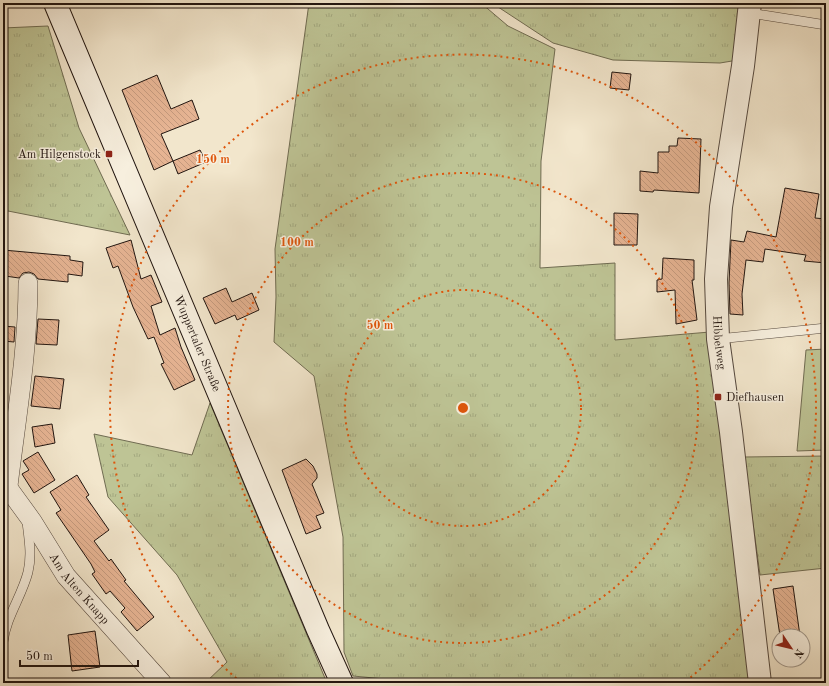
<svg xmlns="http://www.w3.org/2000/svg" width="829" height="686" viewBox="0 0 829 686" font-family="'Old Standard TT',serif">
<defs>
<pattern id="grass-tufts" width="24" height="20" patternUnits="userSpaceOnUse"><rect width="24" height="20" fill="#bec495"/><path d="M3 7l-1-3M5 7V3M7 7l1-3M15 17l-1-3M17 17v-4M19 17l1-3" fill="none" stroke="#a3a87f"/></pattern>
<pattern id="building-back-hatch" width="6" height="6" patternUnits="userSpaceOnUse"><rect width="6" height="6" fill="#e6b493"/><path d="M-1 5l2 2M0 0l6 6M5-1l2 2" fill="none" stroke="#c59a7e"/></pattern>
</defs>
<rect width="100%" height="100%" fill="#f2e6cc"/>
<filter id="stains"><feTurbulence type="fractalNoise" baseFrequency=".005" numOctaves="4"/><feColorMatrix values="0 0 0 0 .2 0 0 0 0 .09 0 0 0 0 .02 0 0 0 .5 -.17"/></filter>
<radialGradient id="worn" r=".72"><stop offset=".6" stop-color="#630" stop-opacity="0"/><stop offset="1" stop-color="#630" stop-opacity=".3"/></radialGradient>
<path fill="url(#grass-tufts)" stroke="#706c52" d="M309,3H481L508,26L555,49L541,161L540,268L615,263V340L710,332L751,683H427L353,676L344,652L343,537L314,376L274,342L276,297L275,249Z
M492,3H741L737,57L732,61L720,63L613,60L553,43Z
M48,26L79,128L130,235L3,210V28Z
M210,403L327,683H205L227,662L177,575L108,497L94,434L192,455Z
M826,456V568L760,575L744,457Z"/>
<path fill="#bec495" stroke="#706c52" d="M826,349V450L797,451L806,350Z"/>
<path fill="url(#building-back-hatch)" stroke="#211510" d="M612,72L631,74L629,90L610,88Z
M157,75L171,109L192,100L199,119L161,134L173,161L154,170L122,90Z
M678,138L701,139L699,193L654,190L653,192L640,191V171L658,173V152H669V146H677Z
M200,150L206,162L178,174L173,161Z
M785,188L819,194L815,218L826,219V263L804,261L806,255L765,249L763,262L746,260L742,294L743,315L730,314L729,283L731,240L744,242L747,231L776,237Z
M614,213L638,214L637,245H614Z
M131,240L141,279L151,275L162,302L151,306L160,335L175,328L181,347L195,380L174,390L161,364L164,363L154,337L148,339L133,307L118,266L113,268L106,248Z
M3,250L70,256V260L83,262L82,276L68,274V282L38,279L34,274L29,272L23,273L19,278L5,276V272H3Z
M663,258L694,260V280H692L697,320L676,324L675,290L657,292V280L662,279Z
M226,288L232,302L252,293L259,310L237,320L235,315L215,324L203,298Z
M38,319L59,320L57,345L36,344Z
M3,326L15,327L14,342L3,341Z
M35,376L64,379L60,409L31,406Z
M52,424L55,443L35,447L32,427Z
M38,452L55,480L34,493L22,474L29,470L23,461Z
M306,459L313,466L317,474V478L312,484L324,513L316,516L321,528L306,534L282,470Z
M77,475L89,495L86,497L109,530L94,541L109,561L111,559L126,580L124,581L154,617L137,631L121,612L125,608L110,591L106,594L92,574L95,572L91,564L56,513L61,510L50,492Z
M793,586L800,636H780L773,589Z
M95,631L100,667L72,671L68,635Z"/>
<g fill="none" stroke-linecap="round" stroke-linejoin="round">
<g stroke="#55493f" stroke-width="10">
<path id="service" d="M750,13L826,25
M718,339L826,328
M3,642C6,617 22,596 28,572C32,555 29,539 27,522"/>
</g>
<g stroke="#55493f" stroke-width="20">
<g id="minor">
<path id="s1" d="M3,481L32,521L66,576L162,683"/>
<path d="M8,486C16,419 28,351 28,283"/>
</g>
</g>
<g stroke="#55493f" stroke-width="24">
<g id="tertiary">
<path id="s2" d="M750,3L743,66L721,207L716,279L718,339L731,432L760,683"/>
</g>
</g>
<g stroke="#211510" stroke-width="24">
<g id="secondary">
<path id="s3" d="M55,3L318,630L342,683"/>
</g>
</g>
<use href="#service" stroke="#f7efde" stroke-width="9"/>
<use href="#minor" stroke="#f7efde" stroke-width="19"/>
<use href="#tertiary" stroke="#f7efde" stroke-width="22"/>
<use href="#secondary" stroke="#f7efde" stroke-width="22"/>
</g>
<g fill="none" stroke="#de560c" stroke-width="2" stroke-dasharray="2 4">
<circle cx="463" cy="408" r="118"/>
<circle cx="463" cy="408" r="235"/>
<path d="M241 682A353 353 0 1 1 685 682"/>
</g>
<g fill="#8f2418" stroke="#f7efde" stroke-width="1.5">
<rect x="105" y="150" width="8" height="8" rx="2"/>
<rect x="714" y="393" width="8" height="8" rx="2"/>
</g>
<g text-anchor="middle" stroke-width="3" stroke-linejoin="round" paint-order="stroke">
<g font-size="12" fill="#211510" stroke="#f7efde" text-anchor="end">
<text x="101" y="158">Am Hilgenstock</text>
<text x="726" y="401" text-anchor="start">Diefhausen</text>
</g>
<g font-size="12" fill="#211510" stroke="#f7efde">
<text dy="4" stroke="none"><textPath href="#s3" startOffset="369">Wuppertaler Straße</textPath></text>
<text dy="4" stroke="none"><textPath href="#s2" startOffset="342">Hibbelweg</textPath></text>
<text dy="4" stroke="none"><textPath href="#s1" startOffset="132">Am Alten Knapp</textPath></text>
</g>
</g>
<circle cx="463" cy="408" r="6" fill="#de560c" stroke="#f7efde" stroke-width="2"/>
<g font-size="12" text-anchor="middle" font-weight="bold" fill="#de560c" stroke="#f7efde" stroke-width="3" stroke-linejoin="round" paint-order="stroke">
<text x="213" y="163">150 m</text>
<text x="297" y="246">100 m</text>
<text x="380" y="329">50 m</text>
</g>
<rect width="829" height="686" fill="none" stroke="#f2e6cc" stroke-width="16"/>
<rect x="4" y="4" width="821" height="678" fill="none" stroke="#211510" stroke-width="2"/>
<rect x="8" y="8" width="813" height="670" fill="none" stroke="#211510"/>
<g transform="translate(791 648) rotate(125)"><circle r="19" fill="#f7efde" stroke="#a1988c"/>
<path d="M0-3L7 15L0 10L-7 15Z" fill="#8f2418"/>
<text y="-6" font-size="11" font-weight="bold" text-anchor="middle" fill="#211510">N</text>
</g>
<path d="M20 660v6h118v-6" fill="none" stroke="#211510" stroke-width="2"/>
<text x="26" y="660" font-size="12" fill="#211510" stroke="#f7efde" stroke-width="3" paint-order="stroke">50 m</text>
<rect width="100%" height="100%" filter="url(#stains)"/>
<rect width="100%" height="100%" fill="url(#worn)"/>
</svg>
